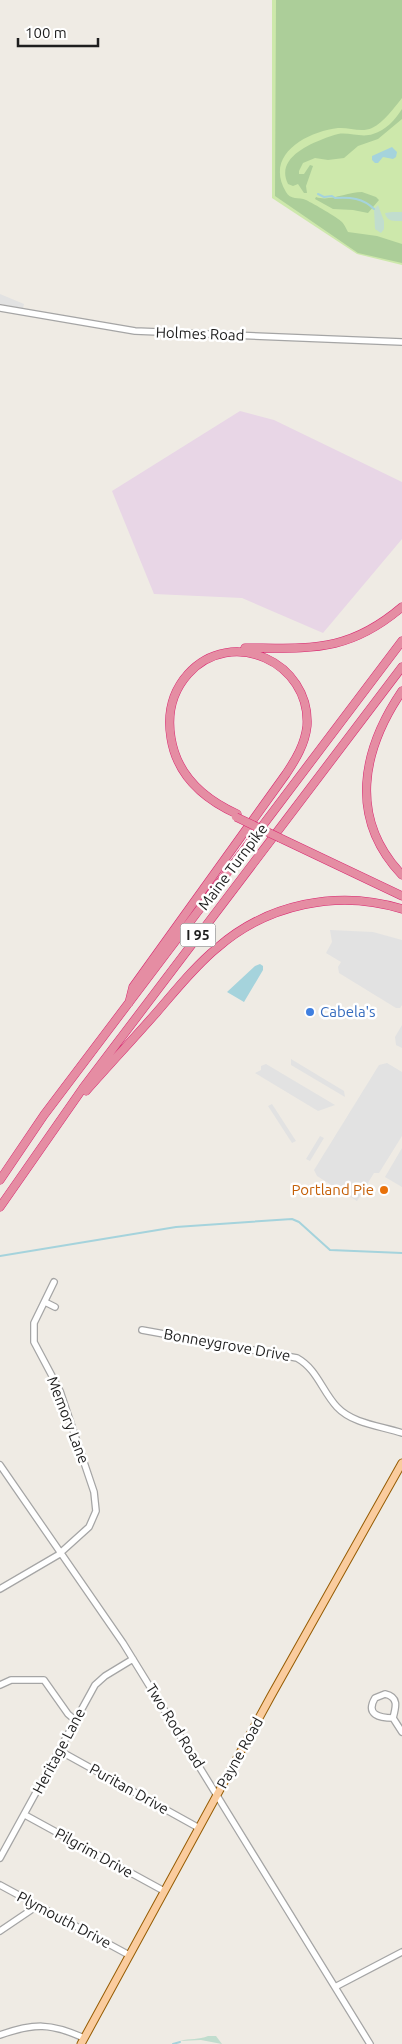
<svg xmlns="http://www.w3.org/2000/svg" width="402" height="2044" viewBox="0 0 402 2044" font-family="Ubuntu,sans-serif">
<rect width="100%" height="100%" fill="#efebe4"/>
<path fill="#e8d6e6" d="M240,411L274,420L402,482V539L323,633L242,598L154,594L112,491Z"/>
<path fill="#cde8ab" d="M272,0H402V265L357,254L272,198Z"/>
<path fill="#acce99" d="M276,0H402V98C394,108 384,122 372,128C361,133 349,127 338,128C306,132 264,155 286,192C290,200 299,197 306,200C314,204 337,217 342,222C345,225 346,229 348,232L377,236L402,244V263L358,253L275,196Z
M402,109V119L378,139L358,146L344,158L328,160L315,158L303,163L299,171V174H304L310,165L313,166L306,186L307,193H304L298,184L293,186L288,184C276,160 305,146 323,139C328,137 333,135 338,134C349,132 362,138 373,134C386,130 395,120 402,109Z
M362,192L376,197L379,200L368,213L353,210L333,209L315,199L316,197C329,202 347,192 362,192Z"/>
<path fill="#c1ddce" d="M378,205L384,221V229L381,233L375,229L374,209Z
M392,212H402V221C394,221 387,222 385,213Z
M208,2036H216L222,2044L201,2040L180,2041C190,2038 199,2040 208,2036Z"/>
<path fill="#e2e2e2" d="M0,294L24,304L23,308L0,304Z
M330,930L373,932L402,940V1005L400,1008H396L339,973L338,967L341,962L326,953L332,942Z
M402,1025V1048L396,1045L395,1037Z
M291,1059L344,1091L345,1097L291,1065Z
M387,1063L402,1072V1136L379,1173H374L357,1201L317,1176L314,1170L379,1065Z
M266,1064L335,1105L318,1111L255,1073L261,1070V1066Z
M272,1104L296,1141L292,1143L268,1106Z
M320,1136L324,1138L310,1161L306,1159Z
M402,1148V1187L385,1177Z"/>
<path fill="#a5d3dc" d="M392,147L397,152L396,157L393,159L383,157L378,163H375L372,160V156Z
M260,964L263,966V970L244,1002L227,992L255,966Z"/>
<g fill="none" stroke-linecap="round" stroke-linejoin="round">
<path stroke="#a5d3dc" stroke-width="2" d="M318,194L324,197L332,196L335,198C350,197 363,198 374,209
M0,1256L176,1227L292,1219L299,1222L330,1250L402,1253
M173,2044L180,2042"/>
<g stroke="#a5a5a5" stroke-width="8">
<path id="minor" d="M0,308L135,331L402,342
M45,1302L55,1307
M142,1330L297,1358C317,1369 322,1391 337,1407C353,1424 381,1426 402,1433
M0,1465L123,1643L370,2044
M0,1589L58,1555L89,1527L96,1511L94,1492L60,1391L34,1342V1323L54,1282
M0,1685L11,1680H44L68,1714L75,1720
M385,1694C399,1697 396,1707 393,1718C380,1718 365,1715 375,1698Z
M393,1718L402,1732
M60,1751L199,1828
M25,1815L164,1891
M0,1858L95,1685L105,1676L133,1659
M0,1885L129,1955
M0,1931L37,1906
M335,1987L402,1952
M0,2035C34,2023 51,2023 84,2038"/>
</g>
<g stroke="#955b02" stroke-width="9">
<path id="major" d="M81,2044L271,1696L402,1463"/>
</g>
<g stroke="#d7276f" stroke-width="9">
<path id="highway" d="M245,648C311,648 348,653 402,607
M402,691C362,750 348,818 402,875
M280,838L402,896
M129,1003L133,987L286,774C296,759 305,744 307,726C311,662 231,626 188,674C172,692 167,714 171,738C177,776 204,799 237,814
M86,1091C110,1064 134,1038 157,1012C176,990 195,966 217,948C267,904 338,889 402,909
M0,1180L44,1115L402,641
M0,1207L83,1088L402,667"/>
</g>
<use href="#minor" stroke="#fff" stroke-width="5.5"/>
<use href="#major" stroke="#facc9e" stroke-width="7"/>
<use href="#highway" stroke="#e58da3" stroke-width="8"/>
<g stroke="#d7276f" stroke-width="9" stroke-linecap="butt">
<path id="highway-bridge" d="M236,817L280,838"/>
</g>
<use href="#highway-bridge" stroke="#e58da3" stroke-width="8"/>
</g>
<circle fill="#3f7fe0" stroke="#fff" stroke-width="2" cx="310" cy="1012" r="5"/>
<circle fill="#e8710a" stroke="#fff" stroke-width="2" cx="384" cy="1190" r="5"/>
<g text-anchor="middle" stroke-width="5" stroke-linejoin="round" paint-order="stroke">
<rect fill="#fff" stroke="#626262" stroke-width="1" x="180.5" y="923.5" width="35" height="23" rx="4"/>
<g font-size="14" font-weight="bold" fill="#1e1e1e">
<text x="198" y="940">I 95</text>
</g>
<g font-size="15" fill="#1e1e1e" stroke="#fff">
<text transform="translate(200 334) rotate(2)" y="5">Holmes Road</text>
<text transform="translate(233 867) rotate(-53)" y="5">Maine Turnpike</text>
<text transform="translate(227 1345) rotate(10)" y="5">Bonneygrove Drive</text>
<text transform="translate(68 1420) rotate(69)" y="5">Memory Lane</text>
<text transform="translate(175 1726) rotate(58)" y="5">Two Rod Road</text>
<text transform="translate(59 1751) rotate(-62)" y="5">Heritage Lane</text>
<text transform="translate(240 1753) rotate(-61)" y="5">Payne Road</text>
<text transform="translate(129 1789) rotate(29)" y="5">Puritan Drive</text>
<text transform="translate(94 1853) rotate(29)" y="5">Pilgrim Drive</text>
<text transform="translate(64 1920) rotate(28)" y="5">Plymouth Drive</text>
</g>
<g font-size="15" fill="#366cbe" stroke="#fff" text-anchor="start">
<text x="320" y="1017">Cabela's</text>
</g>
<g font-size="15" fill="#c56008" stroke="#fff" text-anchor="end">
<text x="374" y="1195">Portland Pie</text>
</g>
</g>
<path d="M18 38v8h80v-8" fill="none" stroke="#1e1e1e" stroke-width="2.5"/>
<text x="25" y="38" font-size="15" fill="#1e1e1e" stroke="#ffffff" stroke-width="4" paint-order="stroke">100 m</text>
</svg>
